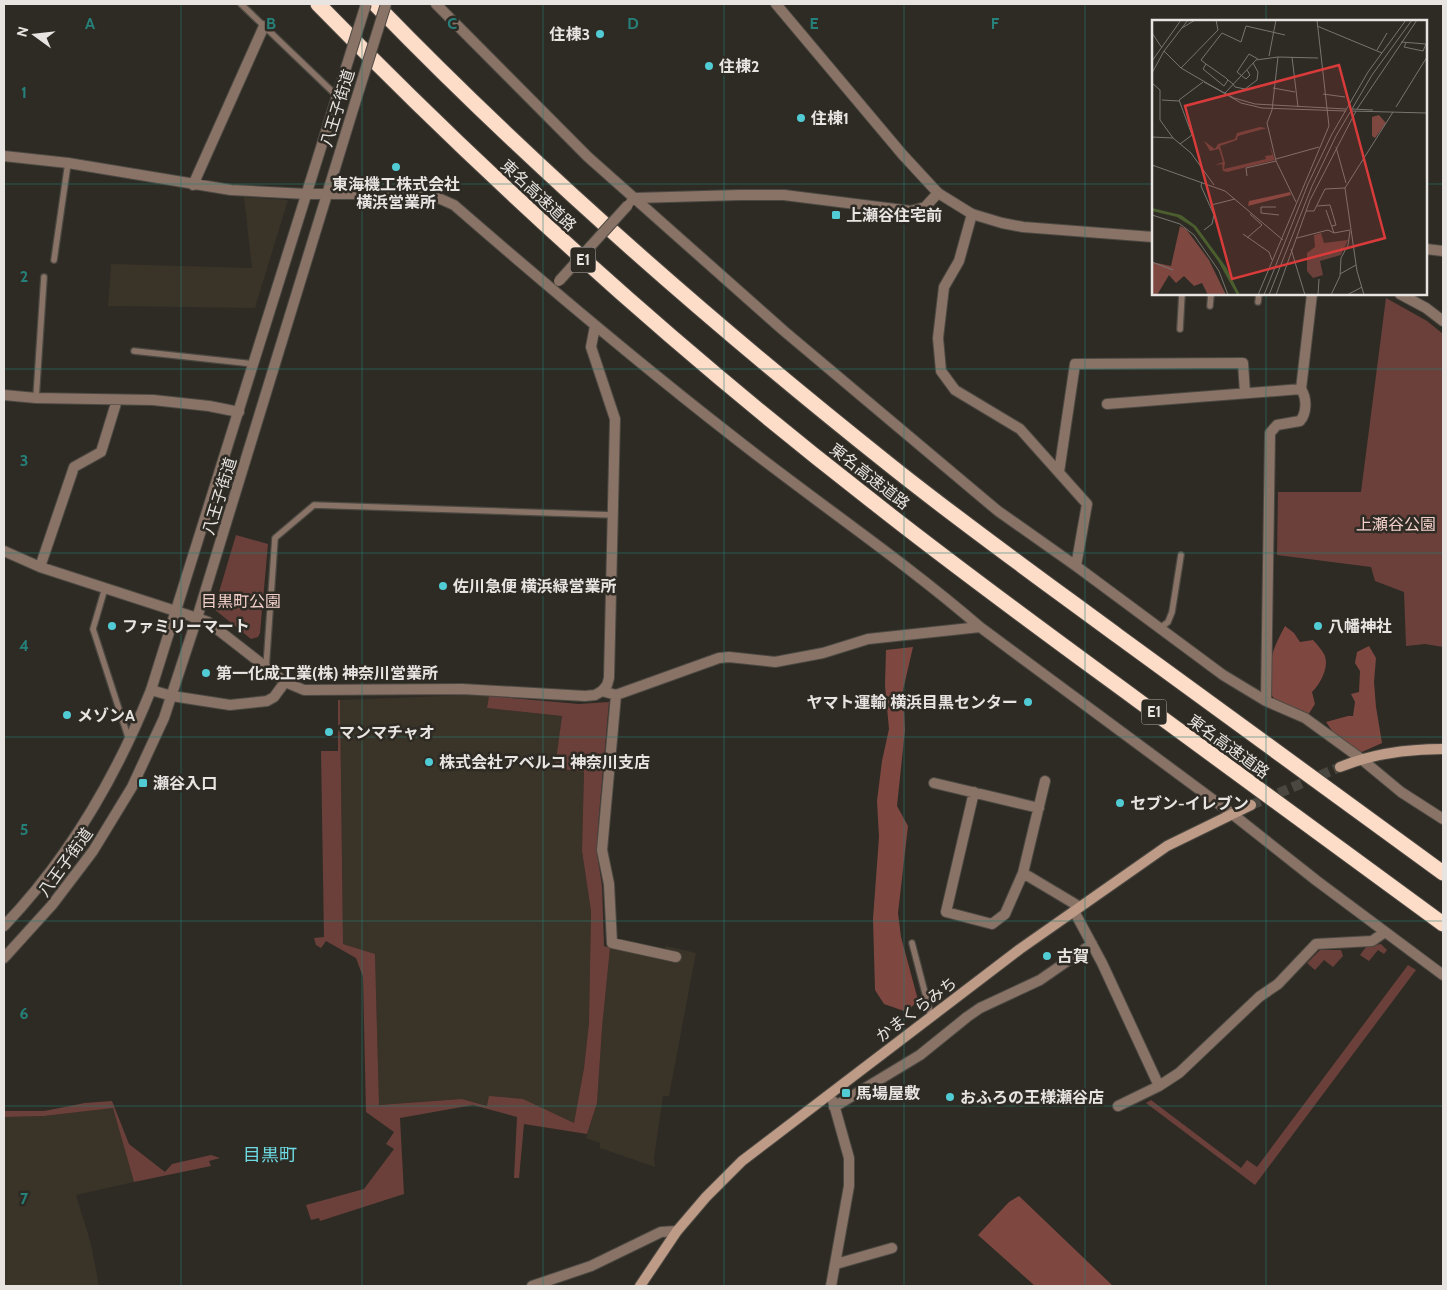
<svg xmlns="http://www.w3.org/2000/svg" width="1447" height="1290" viewBox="0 0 1447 1290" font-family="Cabin,'Noto Sans JP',sans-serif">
<rect width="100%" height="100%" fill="#2e2b25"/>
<path fill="#3a3328" d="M244,197L288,200L255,308L108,306L111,264L252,268Z
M468,695L489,696L487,708L562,716L556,767L584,771L582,851L591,911L589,1024L584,1068L574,1124L523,1099L488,1106L462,1099L379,1105L375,954L343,944L340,700Z
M666,946L696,953L669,1096H663L654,1158L655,1167L600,1148V1143L586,1138L597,1103L602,1028L610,948L663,958Z
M113,1108L134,1182L76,1195L91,1244L99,1286H4V1117L44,1116Z"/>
<path fill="#6b403a" d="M1386,298L1427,321L1443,334V647L1425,644L1406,646L1404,592L1375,581L1371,567L1277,555L1278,492H1361Z
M236,535L268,544L260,633L258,637L251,639L214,609Z
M489,696L579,704L609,702L598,826L597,853L602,886L604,946L610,948L602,1028L597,1103L587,1134L524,1124L519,1178H514L517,1117L473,1105L400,1118L404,1194L320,1221L319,1218L311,1220L306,1205L364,1189L394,1149L386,1144L394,1132L366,1112L363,977L356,958L326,941L321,948L316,945L314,938L324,937L321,751H338V700H340L343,944L375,954L379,1105L462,1099L487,1106L489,1096L523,1099L574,1123L584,1068L589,1023L591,911L582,851L584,772L555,768L562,716L487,708Z
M1381,944L1387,950L1384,954L1378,950L1369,961L1360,955L1366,947Z
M1320,950H1341L1343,956L1333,967L1324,960L1315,970L1307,963Z
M1408,965L1416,970L1255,1185L1146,1103L1151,1100L1241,1168L1247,1160L1257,1167Z
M112,1101L129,1144L165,1172L172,1164L211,1155L220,1158L209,1161L211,1166L134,1182L113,1108L44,1116L4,1117V1111H44L85,1103Z"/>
<path fill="#7e4841" d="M1285,626L1294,633L1300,642L1313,640C1317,644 1321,649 1324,654C1330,666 1321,683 1312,692L1315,704L1303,723L1292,717L1271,695C1269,662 1269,656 1285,626Z
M1369,646L1376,658L1374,682L1376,707L1382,743L1362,752L1342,751L1332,744L1335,735L1326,722L1348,716H1353L1355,702L1351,694L1359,692L1360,671L1355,663L1357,652Z
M913,647L903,690L905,730L897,806L908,826L898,913L901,937L918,1000L907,1012L884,1004L875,990L873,919L879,837L877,801L882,761L889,729L885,686L886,650Z
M1019,1196L1113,1286H1035L978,1235L1009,1202Z"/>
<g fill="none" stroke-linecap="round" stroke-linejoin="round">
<path stroke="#4a4741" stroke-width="10" stroke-dasharray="10 5" stroke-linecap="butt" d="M1251,805L1340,767"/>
<g stroke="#4c4943" stroke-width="8">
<path id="service" d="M241,4L337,96
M54,260L68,163
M1258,302L1259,294
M1210,306L1211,294
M1180,329L1182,294
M134,351L254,364
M36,398L44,277
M105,588L93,629L129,740
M1160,628L1168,622L1172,612L1181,555
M266,668L275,538L314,505L613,515
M912,943L931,1016"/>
</g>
<g stroke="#4c4943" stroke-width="12">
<path id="minor" d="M436,4L588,157L784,331L998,511L1076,566L1223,675L1266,701L1305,718L1360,758L1401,792L1443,819
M4,156L68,163L231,190L307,194H396L436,197L454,205C545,284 636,361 731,435C813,500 900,558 980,627L1231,813L1317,881L1443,975
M193,185L264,26
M632,200L635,198L739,195H784L911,211L925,207L938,193
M972,214L959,261L944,287L938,338L941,371L955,390L1020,429L1087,504L1076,566
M1400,294L1426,308L1443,321
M595,326L591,347L615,419L609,678L607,685L602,691L616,695L719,658L729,657L775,662L823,653L868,639L980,627
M4,395L36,398L153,400L209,406L239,412
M1107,404L1301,389L1312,294
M1059,472L1075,364L1243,363L1245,393
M4,551L40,567L197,618
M40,567L74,467L101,452L117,400
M151,690L172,696L230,705L267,701L274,697L285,682
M616,695L602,850L609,884L612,943L676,957
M1266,701L1270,433L1277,425L1300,421C1307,413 1307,398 1301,389
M934,783L1039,808
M974,792L946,912L992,924L1005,914L1023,873L1045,781
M1023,873L1080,907
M1074,911L1102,963L1159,1086
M1118,1106L1159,1086L1179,1073L1259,997L1278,984L1316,944L1372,941L1385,932
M834,1107L920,1055L967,1017L980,1008L1040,980L1092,944
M836,1264L892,1248
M532,1286L591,1266L661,1232L677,1231
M831,1286L849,1186V1158L833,1101"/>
</g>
<g stroke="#4c4943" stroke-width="12">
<path id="tertiary" d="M776,4L902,154L938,193L972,214L1002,223L1023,227L1153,237
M1426,249L1443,251
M197,618L208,622L285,682L304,690L462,689L585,696L595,695L602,691
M4,926C69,858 116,777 151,690L339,90
M4,958L52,905L93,851L132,787L164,718L197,618L355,103"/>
</g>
<g stroke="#4c4943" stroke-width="12">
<path id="secondary" d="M1340,767C1374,753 1407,749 1443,749
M640,1286L677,1231L706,1197L742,1161L1020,949L1167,846L1251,805"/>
</g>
<g stroke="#4c4943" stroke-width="17">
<path id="motorway" d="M318,4C490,180 673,346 867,497C955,567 1046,633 1136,699C1239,774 1341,849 1443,924
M375,4C536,170 710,322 891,466C965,525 1042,580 1118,636C1227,715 1335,794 1443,873"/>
</g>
<use href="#service" stroke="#897366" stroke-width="5.5"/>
<use href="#minor" stroke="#897366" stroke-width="10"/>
<use href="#tertiary" stroke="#897366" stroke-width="10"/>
<use href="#secondary" stroke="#be9b86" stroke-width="10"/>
<use href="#motorway" stroke="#fddcc8" stroke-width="15"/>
<g stroke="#4c4943" stroke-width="12" stroke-linecap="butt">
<path id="minor-bridge" d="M559,281L628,205"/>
</g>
<g stroke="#4c4943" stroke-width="12" stroke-linecap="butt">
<path id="tertiary-bridge" d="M339,90L366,4
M355,103L386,4"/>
</g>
<use href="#minor-bridge" stroke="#897366" stroke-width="10"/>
<use href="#tertiary-bridge" stroke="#897366" stroke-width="10"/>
</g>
<path fill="none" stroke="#25817a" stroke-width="1" stroke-opacity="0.55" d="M181,4V1286M362,4V1286M543,4V1286M724,4V1286M904,4V1286M1085,4V1286M1266,4V21M4,184H1153M1426,184H1443M1266,294V1286M4,369H1443M4,553H1443M4,737H1443M4,921H1443M4,1106H1443"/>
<g fill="#51ccd5" stroke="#2e2b25" stroke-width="2">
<circle cx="600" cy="34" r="5"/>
<circle cx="709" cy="66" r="5"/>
<circle cx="801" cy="118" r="5"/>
<circle cx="396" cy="167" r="5"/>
<rect x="831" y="210" width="10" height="10" rx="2.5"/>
<circle cx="443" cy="586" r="5"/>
<circle cx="112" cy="626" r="5"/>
<circle cx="1318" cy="626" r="5"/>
<circle cx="206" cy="673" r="5"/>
<circle cx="1028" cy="702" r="5"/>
<circle cx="67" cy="715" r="5"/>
<circle cx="329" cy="732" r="5"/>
<circle cx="429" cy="762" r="5"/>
<rect x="138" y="778" width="10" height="10" rx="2.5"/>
<circle cx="1120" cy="803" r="5"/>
<circle cx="1047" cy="956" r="5"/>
<rect x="841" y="1088" width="10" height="10" rx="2.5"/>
<circle cx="950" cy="1097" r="5"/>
</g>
<g text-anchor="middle" stroke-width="5" stroke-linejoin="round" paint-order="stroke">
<g fill="#2e2b25" stroke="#b0aca9" stroke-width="1">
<rect x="570.5" y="247.5" width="25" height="25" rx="4"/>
<rect x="1141.5" y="699.5" width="25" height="25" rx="4"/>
</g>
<g font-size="15" font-weight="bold" fill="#e7e4e1">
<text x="583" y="265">E1</text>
<text x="1154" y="717">E1</text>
</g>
<g font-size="16" font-weight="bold" fill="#e7e4e1" stroke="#2e2b25" text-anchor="start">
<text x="590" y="40" text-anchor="end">住棟3</text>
<text x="719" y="72">住棟2</text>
<text x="811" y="124">住棟1</text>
<text x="396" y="190" text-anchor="middle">東海機工株式会社<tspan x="396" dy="18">横浜営業所</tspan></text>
<text x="846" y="221">上瀬谷住宅前</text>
<text x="453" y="592">佐川急便 横浜緑営業所</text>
<text x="122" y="632">ファミリーマート</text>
<text x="1328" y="632">八幡神社</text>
<text x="216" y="679">第一化成工業(株) 神奈川営業所</text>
<text x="1018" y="708" text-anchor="end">ヤマト運輸 横浜目黒センター</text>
<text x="77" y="721">メゾンA</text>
<text x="339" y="738">マンマチャオ</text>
<text x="439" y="768">株式会社アベルコ 神奈川支店</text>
<text x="153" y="789">瀬谷入口</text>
<text x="1130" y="809">セブン-イレブン</text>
<text x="1057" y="962">古賀</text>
<text x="856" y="1099">馬場屋敷</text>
<text x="960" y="1103">おふろの王様瀬谷店</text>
</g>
<g font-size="16" fill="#e7e4e1" stroke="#2e2b25">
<text transform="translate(337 108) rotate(-73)" y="6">八王子街道</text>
<text transform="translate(539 195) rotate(43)" y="6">東名高速道路</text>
<text transform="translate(870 476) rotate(38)" y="6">東名高速道路</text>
<text transform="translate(219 496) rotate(-73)" y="6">八王子街道</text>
<text transform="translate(1229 746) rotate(36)" y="6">東名高速道路</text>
<text transform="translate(65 862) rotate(-54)" y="6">八王子街道</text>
<text transform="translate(916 1009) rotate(-37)" y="6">かまくらみち</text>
</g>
<g font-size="16" fill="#f3cfc9" stroke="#2e2b25">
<text x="1396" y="530">上瀬谷公園</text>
<text x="241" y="607">目黒町公園</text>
</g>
<g font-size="18" fill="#6edae2" stroke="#2e2b25">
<text x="270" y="1161">目黒町</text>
</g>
</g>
<g transform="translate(1152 20)">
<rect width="275" height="275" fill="#2e2b25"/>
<path d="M108,107L115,108L86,116L85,120L68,126L73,143L72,149L114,139L113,136L120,135L118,126L123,140L75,152L71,151L70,144L63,145L71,142L67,129L58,131L52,121L63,129L66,124L83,119L85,113ZM169,213L172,223L196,220L189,235L168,241L171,255L161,258L155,251V233L163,227L162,215Z" fill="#6b403a"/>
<path d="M227,95L234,103L223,118L220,116V97ZM138,172L139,175L96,186L97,181ZM28,206L34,209L57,240L74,275H56L50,263L42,266L32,256L24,263L17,255L5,275H0V242L19,246Z" fill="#7e4841"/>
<path d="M0,188L29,195L44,206L74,247L88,275H85L66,241L41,207L25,197L0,191Z" fill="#4b5e2e"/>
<path fill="none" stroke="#787570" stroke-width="1" d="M144,0H174M165,6L230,33M30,8L43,0M0,13L10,28M249,22L274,24M254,23L252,27L271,31L274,24M225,30L235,13M12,31L29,48L89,83L110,88L194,91M117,36L124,0M126,37L166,38M140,37L146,87M0,41L29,0M54,44L49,40L70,13L89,22L94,6L133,15M29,48L66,10L64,0M95,50L98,55L94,59L85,52L97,34L106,39M0,53L12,31L36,0M76,60L72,66L51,49L54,44L74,58L76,60L81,64L83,67L93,69L105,60L106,52L101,43M52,62L82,78L103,84L194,89M0,63L8,70V100L21,118L39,133L62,165M121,68L143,72M73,73L104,40L126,37L120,90L115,103L124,141L144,182M171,74L193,77M10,80L27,81M244,87L275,37M199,89L221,90M205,89L265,0M199,91L275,93M0,117L21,118M28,124L40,115L27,80L51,62M184,127L194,163M124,139L167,127M0,145L73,171L131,220M95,156L94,148L124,141M50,162L49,166L62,195L60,204L52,210M59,185L83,179M165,186L178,185L184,205L180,206M124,187H109V193L127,195M174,190L182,213L198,210M154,191H162L173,169L193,168M98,194L110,205M0,195L28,204L42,215L67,251L76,275M91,214L117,232L120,240M95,218L110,205M145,218L176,210L182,213M139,229L153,275M0,242L21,250M188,254L204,245M106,275L177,106L165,0M112,275L156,164L180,114L216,52L254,0M117,275L160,166L184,116L220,55L260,0M124,275L158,180L204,91M166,275L167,259M179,275L188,256L189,238L196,225L198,211M195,275L210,267M212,275L205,251L193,168L241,92"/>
<path fill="#d83b3a" fill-opacity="0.15" stroke="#d83b3a" stroke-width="2.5" d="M187,45L233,218L80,259L33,86Z"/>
<rect width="275" height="275" fill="none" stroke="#e7e4e1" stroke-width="2.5"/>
</g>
<g font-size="16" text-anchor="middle" font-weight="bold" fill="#25817a" stroke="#2e2b25" stroke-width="5" stroke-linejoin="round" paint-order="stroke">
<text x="90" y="29">A</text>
<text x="271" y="29">B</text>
<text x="452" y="29">C</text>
<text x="633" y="29">D</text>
<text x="814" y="29">E</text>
<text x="995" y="29">F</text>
<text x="24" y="98">1</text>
<text x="24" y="282">2</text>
<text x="24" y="466">3</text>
<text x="24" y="651">4</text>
<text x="24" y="835">5</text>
<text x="24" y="1019">6</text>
<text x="24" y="1204">7</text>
</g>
<rect width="1447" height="1290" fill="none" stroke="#e7e4e1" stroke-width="10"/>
<g transform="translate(35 35) rotate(285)" stroke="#2e2b25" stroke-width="4" paint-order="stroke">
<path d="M0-4L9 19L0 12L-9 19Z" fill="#e7e4e1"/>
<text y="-8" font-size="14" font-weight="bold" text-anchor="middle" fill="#e7e4e1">N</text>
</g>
</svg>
